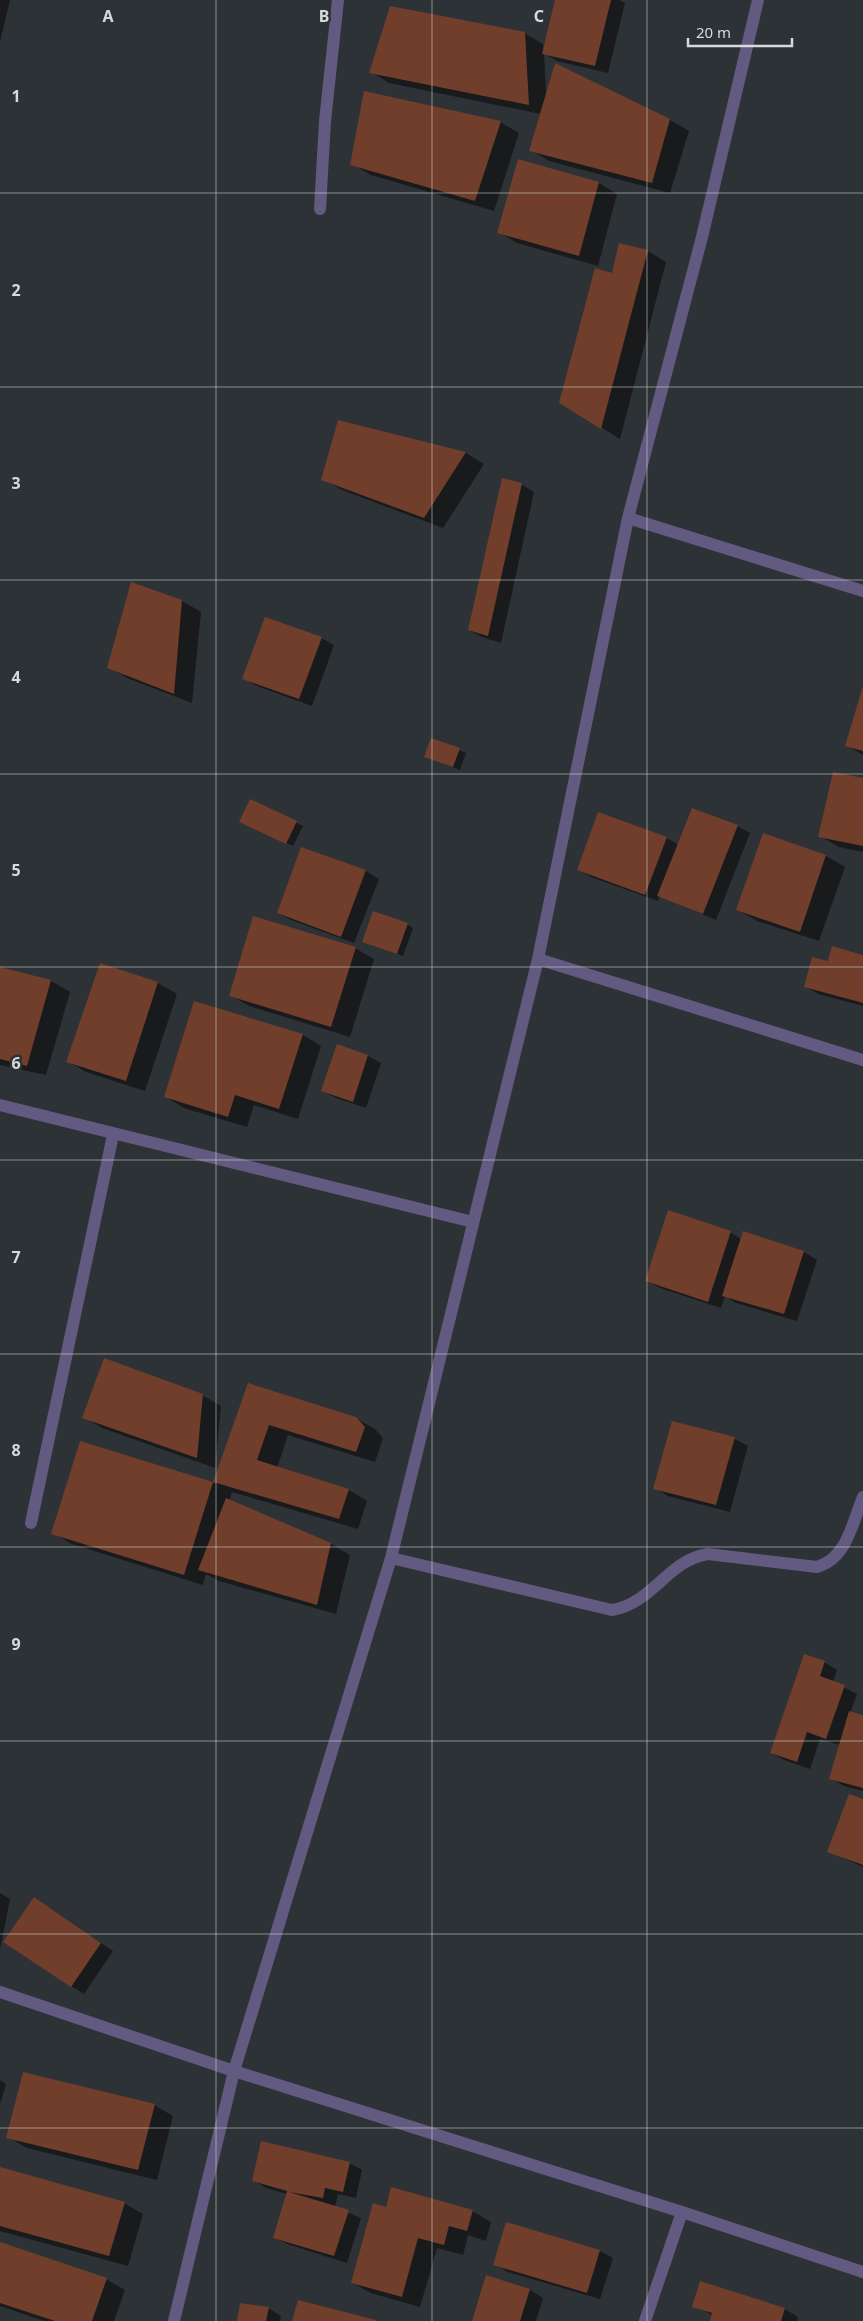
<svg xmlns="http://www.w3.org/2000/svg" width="863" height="2321" viewBox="0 0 863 2321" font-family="'Noto Sans',sans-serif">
<rect width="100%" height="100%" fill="#2d3236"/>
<path fill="#0007" d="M0,0H10L0,42Z
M557,0H619L625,3L608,73L557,61L544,53L546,95L670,120L689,131L670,193L549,161L531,150L541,114L389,83L371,72L524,33L543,44L544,51Z
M500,122L519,133L494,211L371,175L352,164Z
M599,183L617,194L598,266L517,243L499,232Z
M648,251L666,262L620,439L561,402L613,274Z
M339,421L466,453L484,464L443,528L342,490L323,479Z
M521,484L534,492L501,643L482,637L469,630Z
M182,601L201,612L192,703L127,678L109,667Z
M321,638L334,645L312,706L257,686L244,679Z
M863,689V755L846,745Z
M431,739L466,753L460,770L425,756Z
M863,780V852L839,847L820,836Z
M251,801L303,826L293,846L247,825Z
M737,826L750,833L716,920L660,896L658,901L591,877L578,869L666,838L679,845Z
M764,834L826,856L845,867L819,941L757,921L738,910Z
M302,848L366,871L379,879L354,943L291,920L278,913Z
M407,924L413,928L403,956L364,941Z
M355,948L374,959L350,1037L249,1006L230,995Z
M863,956V1006L818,994L805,986L829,962Z
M100,964L158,983L177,994L145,1091L86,1072L67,1061Z
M0,969L51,981L70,992L46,1075L0,1065Z
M303,1035L321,1046L298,1119L254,1105L247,1127L184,1108L166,1097Z
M338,1046L368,1056L381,1063L366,1108L336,1098L323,1091Z
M730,1232L741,1239L804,1252L817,1260L797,1321L736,1303L725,1296L721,1308L660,1288L647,1281Z
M249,1384L355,1418L375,1429L383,1438L375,1462L288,1435L277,1468L349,1490L367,1501L358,1529L232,1492L229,1501L331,1544L350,1555L336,1614L219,1581L206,1574L203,1585L72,1544L53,1533L81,1443L214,1484Z
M202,1395L221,1406L215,1468L102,1428L84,1417Z
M673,1422L735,1439L748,1446L730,1512L668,1496L655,1488Z
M824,1662L837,1670L833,1682L857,1694L850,1713L863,1716V1791L844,1786L831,1778L840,1745L820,1739L810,1769L784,1760L771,1753Z
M863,1800V1867L828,1851Z
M0,1893L10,1899L0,1950Z
M47,1906L113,1951L84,1994L71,1986Z
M0,2080L6,2084L0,2104Z
M154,2105L173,2116L157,2180L27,2148L8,2137Z
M349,2163L362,2170L356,2198L338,2194L335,2207L361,2218L347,2263L287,2244L274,2237L287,2194L266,2188L253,2180Z
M0,2168L124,2203L143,2214L128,2266L0,2231Z
M386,2208L472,2211L491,2222L486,2241L468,2235L463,2255L437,2248L420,2307L371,2293L352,2283Z
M0,2244L106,2279L125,2290L114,2321H44L0,2306Z
M600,2251L613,2258L600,2299L508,2272L495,2264Z
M487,2277L530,2290L543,2298L536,2321H473Z
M701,2283L785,2309L798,2317L797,2321H711L713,2315L693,2306Z
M268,2308L281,2316L280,2321H238Z"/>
<path fill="#713e2c" d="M555,0H611L595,66L542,54Z
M390,6L525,32L529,105L369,73Z
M555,63L670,119L652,183L529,151Z
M364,91L501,121L475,201L350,165Z
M518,159L599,182L579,256L497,233Z
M619,243L648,250L601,429L559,403L595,268L612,273Z
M338,420L466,452L424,518L321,480Z
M502,478L522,483L488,636L468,630Z
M131,582L182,600L174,694L107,668Z
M265,617L322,637L299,699L242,679Z
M863,686V751L845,746Z
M431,738L460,748L453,767L424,757Z
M833,772L863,778V846L818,837Z
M250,799L297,821L286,844L239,822Z
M692,808L738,825L703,914L657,896Z
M598,812L667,837L645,895L577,870Z
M763,833L826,855L800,932L736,910Z
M301,847L366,870L341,937L277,913Z
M373,911L408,923L397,954L362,942Z
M253,916L356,947L331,1027L229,996Z
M832,946L863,955V1003L804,987L812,957L828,961Z
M100,963L158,982L126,1081L66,1062Z
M0,967L51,980L27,1066L0,1059Z
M194,1001L303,1034L279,1109L235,1095L228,1117L164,1097Z
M337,1044L368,1055L353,1102L321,1091Z
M668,1210L731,1231L708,1302L645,1281Z
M743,1231L804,1251L784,1314L722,1296Z
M104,1358L203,1394L197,1458L82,1418Z
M248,1383L356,1417L365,1427L356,1452L269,1425L257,1460L349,1489L339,1519L213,1482Z
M672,1421L735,1437L716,1505L653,1489Z
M80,1441L213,1482L184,1575L51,1534Z
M226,1498L331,1543L317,1605L198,1570Z
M804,1654L825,1661L820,1676L845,1685L826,1739L807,1732L797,1762L770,1753Z
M849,1711L863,1715V1788L829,1779Z
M849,1794L863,1799V1865L827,1852Z
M34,1897L101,1943L71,1987L3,1942Z
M23,2072L155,2104L138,2170L6,2138Z
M261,2141L350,2162L343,2192L325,2188L323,2198L289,2192L349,2210L334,2256L273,2238L287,2191L252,2181Z
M0,2167L125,2202L109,2256L0,2226Z
M391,2187L473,2210L467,2231L449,2226L444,2245L418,2238L402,2297L351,2283L373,2203L386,2207Z
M506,2222L600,2250L587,2293L493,2265Z
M0,2242L107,2278L92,2321H55L0,2303Z
M486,2275L530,2289L520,2321H472Z
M700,2281L785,2308L781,2321H710L712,2313L692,2307Z
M298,2300L376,2320L375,2321H292Z
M240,2303L269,2307L266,2321H237Z"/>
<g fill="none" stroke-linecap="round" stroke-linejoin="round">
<path stroke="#635a81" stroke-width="12" d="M320,209L325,121L338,0
M628,518L863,591
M538,959L863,1060
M0,1105L473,1222
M31,1523L113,1135
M391,1558L612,1610C653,1603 668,1560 708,1554L817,1567C847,1558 852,1524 863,1497
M0,1992L234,2071L682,2212L863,2272
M174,2321L234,2071L391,1558L538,959L628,518L702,237L758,0
M645,2321L682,2212"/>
</g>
<path fill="none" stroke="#d7dadd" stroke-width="1" stroke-opacity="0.55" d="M216,0V2321M432,0V2321M647,0V2321M0,193H863M0,387H863M0,580H863M0,774H863M0,967H863M0,1160H863M0,1354H863M0,1547H863M0,1741H863M0,1934H863M0,2128H863"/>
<g font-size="16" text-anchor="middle" font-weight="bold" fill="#d7dadd" stroke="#2d3236" stroke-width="5" stroke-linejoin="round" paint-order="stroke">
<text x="108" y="22">A</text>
<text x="324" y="22">B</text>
<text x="539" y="22">C</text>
<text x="16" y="102">1</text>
<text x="16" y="296">2</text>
<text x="16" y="489">3</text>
<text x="16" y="683">4</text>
<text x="16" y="876">5</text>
<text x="16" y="1069">6</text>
<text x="16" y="1263">7</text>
<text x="16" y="1456">8</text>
<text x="16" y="1650">9</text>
</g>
<path d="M688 38v8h104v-8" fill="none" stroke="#d7dadd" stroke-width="2.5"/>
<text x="696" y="38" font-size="15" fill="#d7dadd" stroke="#2d3236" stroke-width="4" paint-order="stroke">20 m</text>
</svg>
